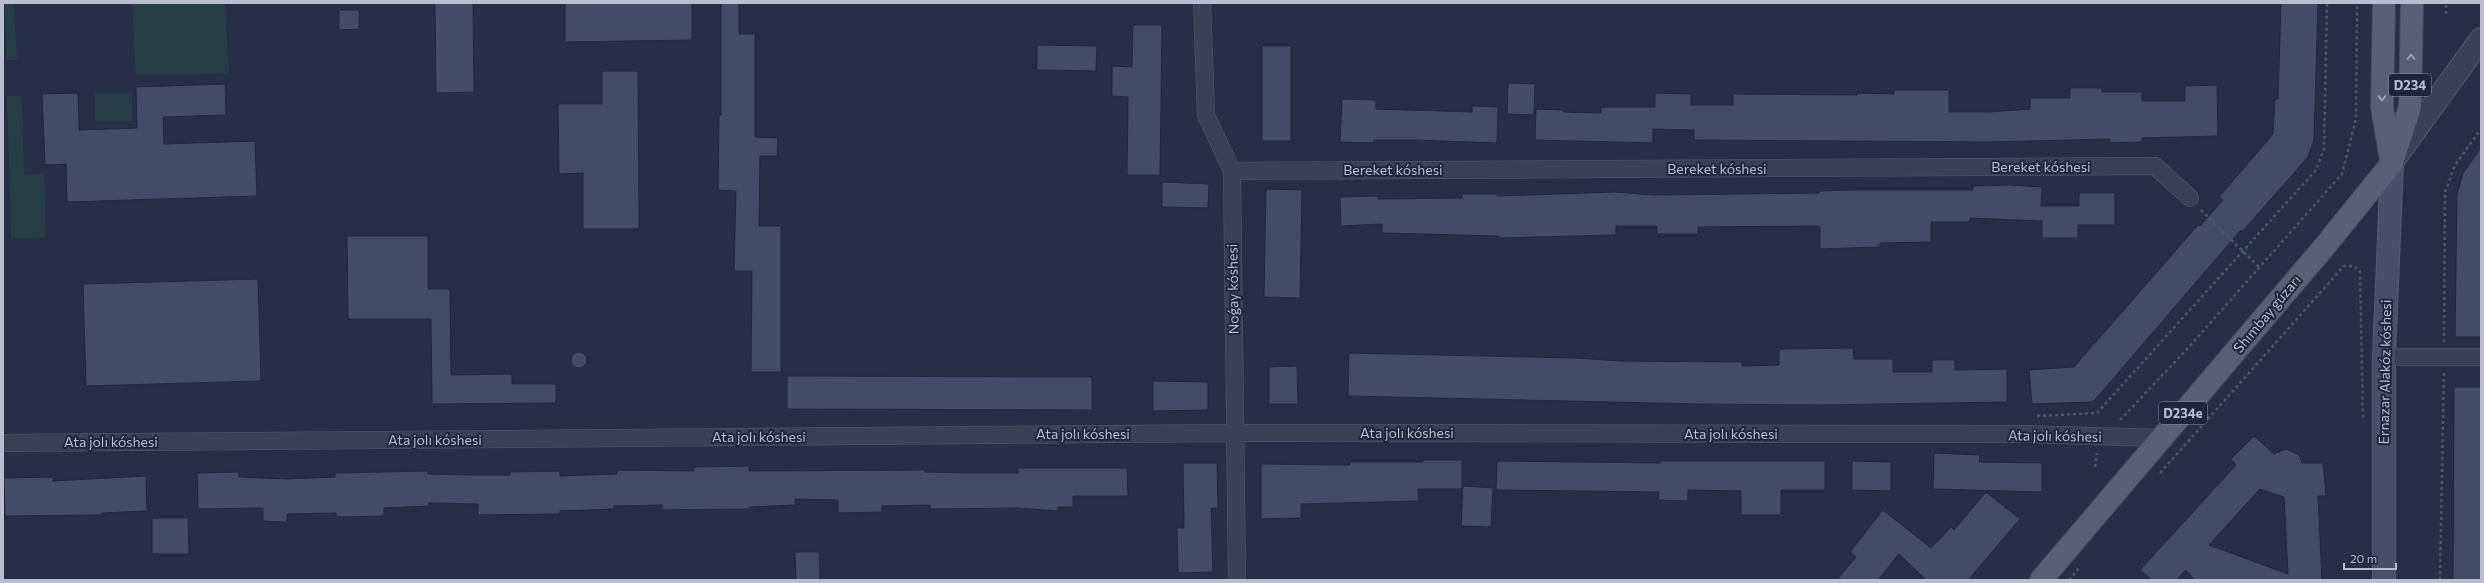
<svg xmlns="http://www.w3.org/2000/svg" width="2484" height="583" viewBox="0 0 2484 583" font-family="Commissioner,sans-serif">
<rect width="100%" height="100%" fill="#262f46"/>
<path fill="#283e47" d="M5,3H14L17,60H7Z
M132,3H225L229,73L136,75Z
M95,94H132V121H95Z
M7,96H22L24,175L44,174L46,238L11,239Z"/>
<path fill="#434c66" stroke="#21283d" fill-rule="evenodd" d="M435,3H473L474,92L436,93Z
M565,3H692V40L565,42Z
M721,3H739V34H755V137L778,138L777,156H760L759,226H781V372H751L752,271H734L736,191L718,190L719,115H721Z
M2281,3H2318L2314,140L2308,157L2242,232L2241,230L2093,402L2032,404L2029,370L2074,367L2198,225L2200,226L2223,200L2219,197L2273,134L2275,99H2278Z
M339,10H359V29L339,30Z
M1133,25H1162L1160,175H1127L1128,97L1112,96V66L1132,67Z
M1037,45L1097,46L1096,71L1037,70Z
M1262,46H1291V141H1262Z
M602,71H638L639,229H583V173L559,174L558,104H602Z
M1508,83L1535,84L1534,115L1507,114Z
M225,84L226,115L163,117L164,144L255,141L257,196L67,202L66,164L45,165L42,94L78,93L79,130L137,128L136,87Z
M2217,85L2218,136L2142,138V142L2110,143V139L1988,142L1694,140V130L1653,129V143L1535,140L1536,109L1563,110V112L1601,113V107H1655V93L1691,94V105H1733V94L1857,95V93L1894,94V90H1949V112H1989L2030,109V98H2070V88H2102V92H2142V101H2185V86Z
M1342,99L1376,100V109L1472,112V106L1498,107L1497,143L1416,140H1374V143L1340,142Z
M2481,148V337H2455L2457,194L2463,173Z
M1162,182L1209,184L1208,208L1162,207Z
M2009,185L2042,187L2041,206H2079V193H2115V225H2078V238H2042V221L1970,218V222H1931V242L1880,243V247L1820,249V226L1698,227V234H1657V226H1616V235L1499,238V236L1382,233V224L1341,226L1340,197L1378,196V199L1462,198V194H1497V196L1615,192L1653,195L1819,193V191L1851,190H1973V186Z
M1266,189L1302,190L1300,298L1264,297Z
M347,236H428V289H450L451,375L512,374V384H556V403L432,404L431,319H348Z
M258,279L261,381L86,386L83,284Z
M1853,348L1854,359H1893V372H1932V360H1955V370L2007,369V402L1819,405L1698,404L1348,396L1349,353L1575,358L1620,361L1742,362V366L1779,365V349Z
M571 360a8 8 0 1 1 16 0a8 8 0 1 1-16 0Z
M1297,366L1298,404H1269V367Z
M787,376L1092,377V410L787,409Z
M1153,381L1208,382V410L1153,411Z
M2454,387H2481V580H2453Z
M2254,436L2274,454L2286,449L2299,455L2302,463H2323L2326,496H2318L2322,580H2195L2186,570L2176,580H2152L2140,570L2236,465L2231,459ZM2260,489L2284,497L2288,574L2209,545Z
M1934,453L1980,455L1979,462L2042,463V492L1933,489Z
M1423,460H1462V489H1418L1419,501L1301,504V518L1261,519V464L1350,465V462H1423Z
M1497,461L1660,463V461H1825V490H1781V515H1741V491L1688,490V501L1658,500L1659,492L1496,490Z
M1852,461L1891,462V491L1852,490Z
M1183,463H1217L1218,508H1211L1213,572L1178,573L1177,528H1184Z
M749,466V471L925,470V472L970,473H1018V468H1127L1128,496H1073V507H1058V511L1017,508L930,509V505L882,506V512L838,513V500L795,499V505L750,507V509L662,510V505L614,506V509L560,511V514L478,515V504L429,503V506L384,508V516L336,517V513L287,514V522L263,521V508L198,509L197,473L239,472V477L287,479L335,477V473L428,471V474L474,475H510V472L560,471V476L617,474V470L694,471V467Z
M146,476L147,511L102,513V515L5,516L4,478L53,477V481Z
M1463,486L1493,488L1491,527L1461,526Z
M1986,492L2020,519L1968,580H1926L1899,554L1878,580H1837L1856,557L1850,552L1883,510L1931,548L1951,527L1954,530Z
M152,518H188L189,554H152Z
M795,552H819L820,580H796Z"/>
<g fill="none" stroke-linecap="round" stroke-linejoin="round">
<g stroke="#565c70" stroke-width="18">
<path id="minor" d="M1202,3L1206,115L1232,171L1237,580
M1232,171L2155,166L2190,198
M2384,357H2481
M3,443L1234,433L2023,434L2162,438"/>
</g>
<g stroke="#565c70" stroke-width="24">
<path id="tertiary" d="M2395,158L2481,39"/>
</g>
<g stroke="#565c70" stroke-width="24">
<path id="secondary" d="M2384,580V357L2392,163"/>
</g>
<g stroke="#444b5e" stroke-width="24">
<path id="primary" d="M2384,3L2382,107L2391,160
M2041,580L2325,246L2392,163L2410,107L2412,3"/>
</g>
<path stroke="#475b62" stroke-width="2.5" stroke-dasharray="3 3" stroke-linecap="butt" d="M2446,14V3
M2201,210L2259,267
M2444,342L2445,192L2455,165L2481,129
M2037,416L2097,413L2316,170L2324,149L2327,3
M2120,420L2189,347L2342,174L2356,119L2357,3
M2095,467L2097,453
M2160,473L2344,266H2354L2360,272L2363,418
M2069,580L2079,568
M2440,580L2444,373"/>
<use href="#minor" stroke="#3b4155" stroke-width="17"/>
<use href="#tertiary" stroke="#3b4155" stroke-width="22"/>
<use href="#secondary" stroke="#494f68" stroke-width="22"/>
<use href="#primary" stroke="#596075" stroke-width="22"/>
</g>
<defs><path id="oneway-chevron" d="M-2-3.5L2.5 0L-2 3.5" fill="none" stroke-width="1.6" stroke-linecap="round" stroke-linejoin="round"/></defs>
<g stroke="#a6abbc">
<use href="#oneway-chevron" transform="translate(2411 57) rotate(-89)"/>
<use href="#oneway-chevron" transform="translate(2382 98) rotate(89)"/>
</g>
<g text-anchor="middle" stroke-width="4" stroke-linejoin="round" paint-order="stroke">
<g fill="#1f263b" stroke="#8b90a2" stroke-width="1">
<rect x="2389" y="74" width="42" height="22" rx="3"/>
<rect x="2159" y="402" width="48" height="22" rx="3"/>
</g>
<g font-size="13" font-weight="bold" fill="#b9bece">
<text x="2410" y="90">D234</text>
<text x="2183" y="418">D234e</text>
</g>
<g font-size="14" fill="#b9bece" stroke="#1f263b">
<text x="2041" y="172">Bereket kóshesi</text>
<text x="1717" y="174">Bereket kóshesi</text>
<text x="1393" y="175">Bereket kóshesi</text>
<text transform="translate(1233 289) rotate(-91)" y="5">Noǵay kóshesi</text>
<text transform="translate(2267 314) rotate(-50)" y="5">Shımbay gúzarı</text>
<text transform="translate(2385 372) rotate(-89)" y="5">Ernazar Alakóz kóshesi</text>
<text x="1407" y="438">Ata jolı kóshesi</text>
<text x="1083" y="439">Ata jolı kóshesi</text>
<text x="1731" y="439">Ata jolı kóshesi</text>
<text transform="translate(2055 436) rotate(1)" y="5">Ata jolı kóshesi</text>
<text x="759" y="442">Ata jolı kóshesi</text>
<text x="435" y="445">Ata jolı kóshesi</text>
<text x="111" y="447">Ata jolı kóshesi</text>
</g>
</g>
<rect width="2484" height="583" fill="none" stroke="#b9bece" stroke-width="8"/>
<path d="M2344 563v6h52v-6" fill="none" stroke="#b9bece" stroke-width="2"/>
<text x="2350" y="563" font-size="12" fill="#b9bece" stroke="#1f263b" stroke-width="3" paint-order="stroke">20 m</text>
</svg>
